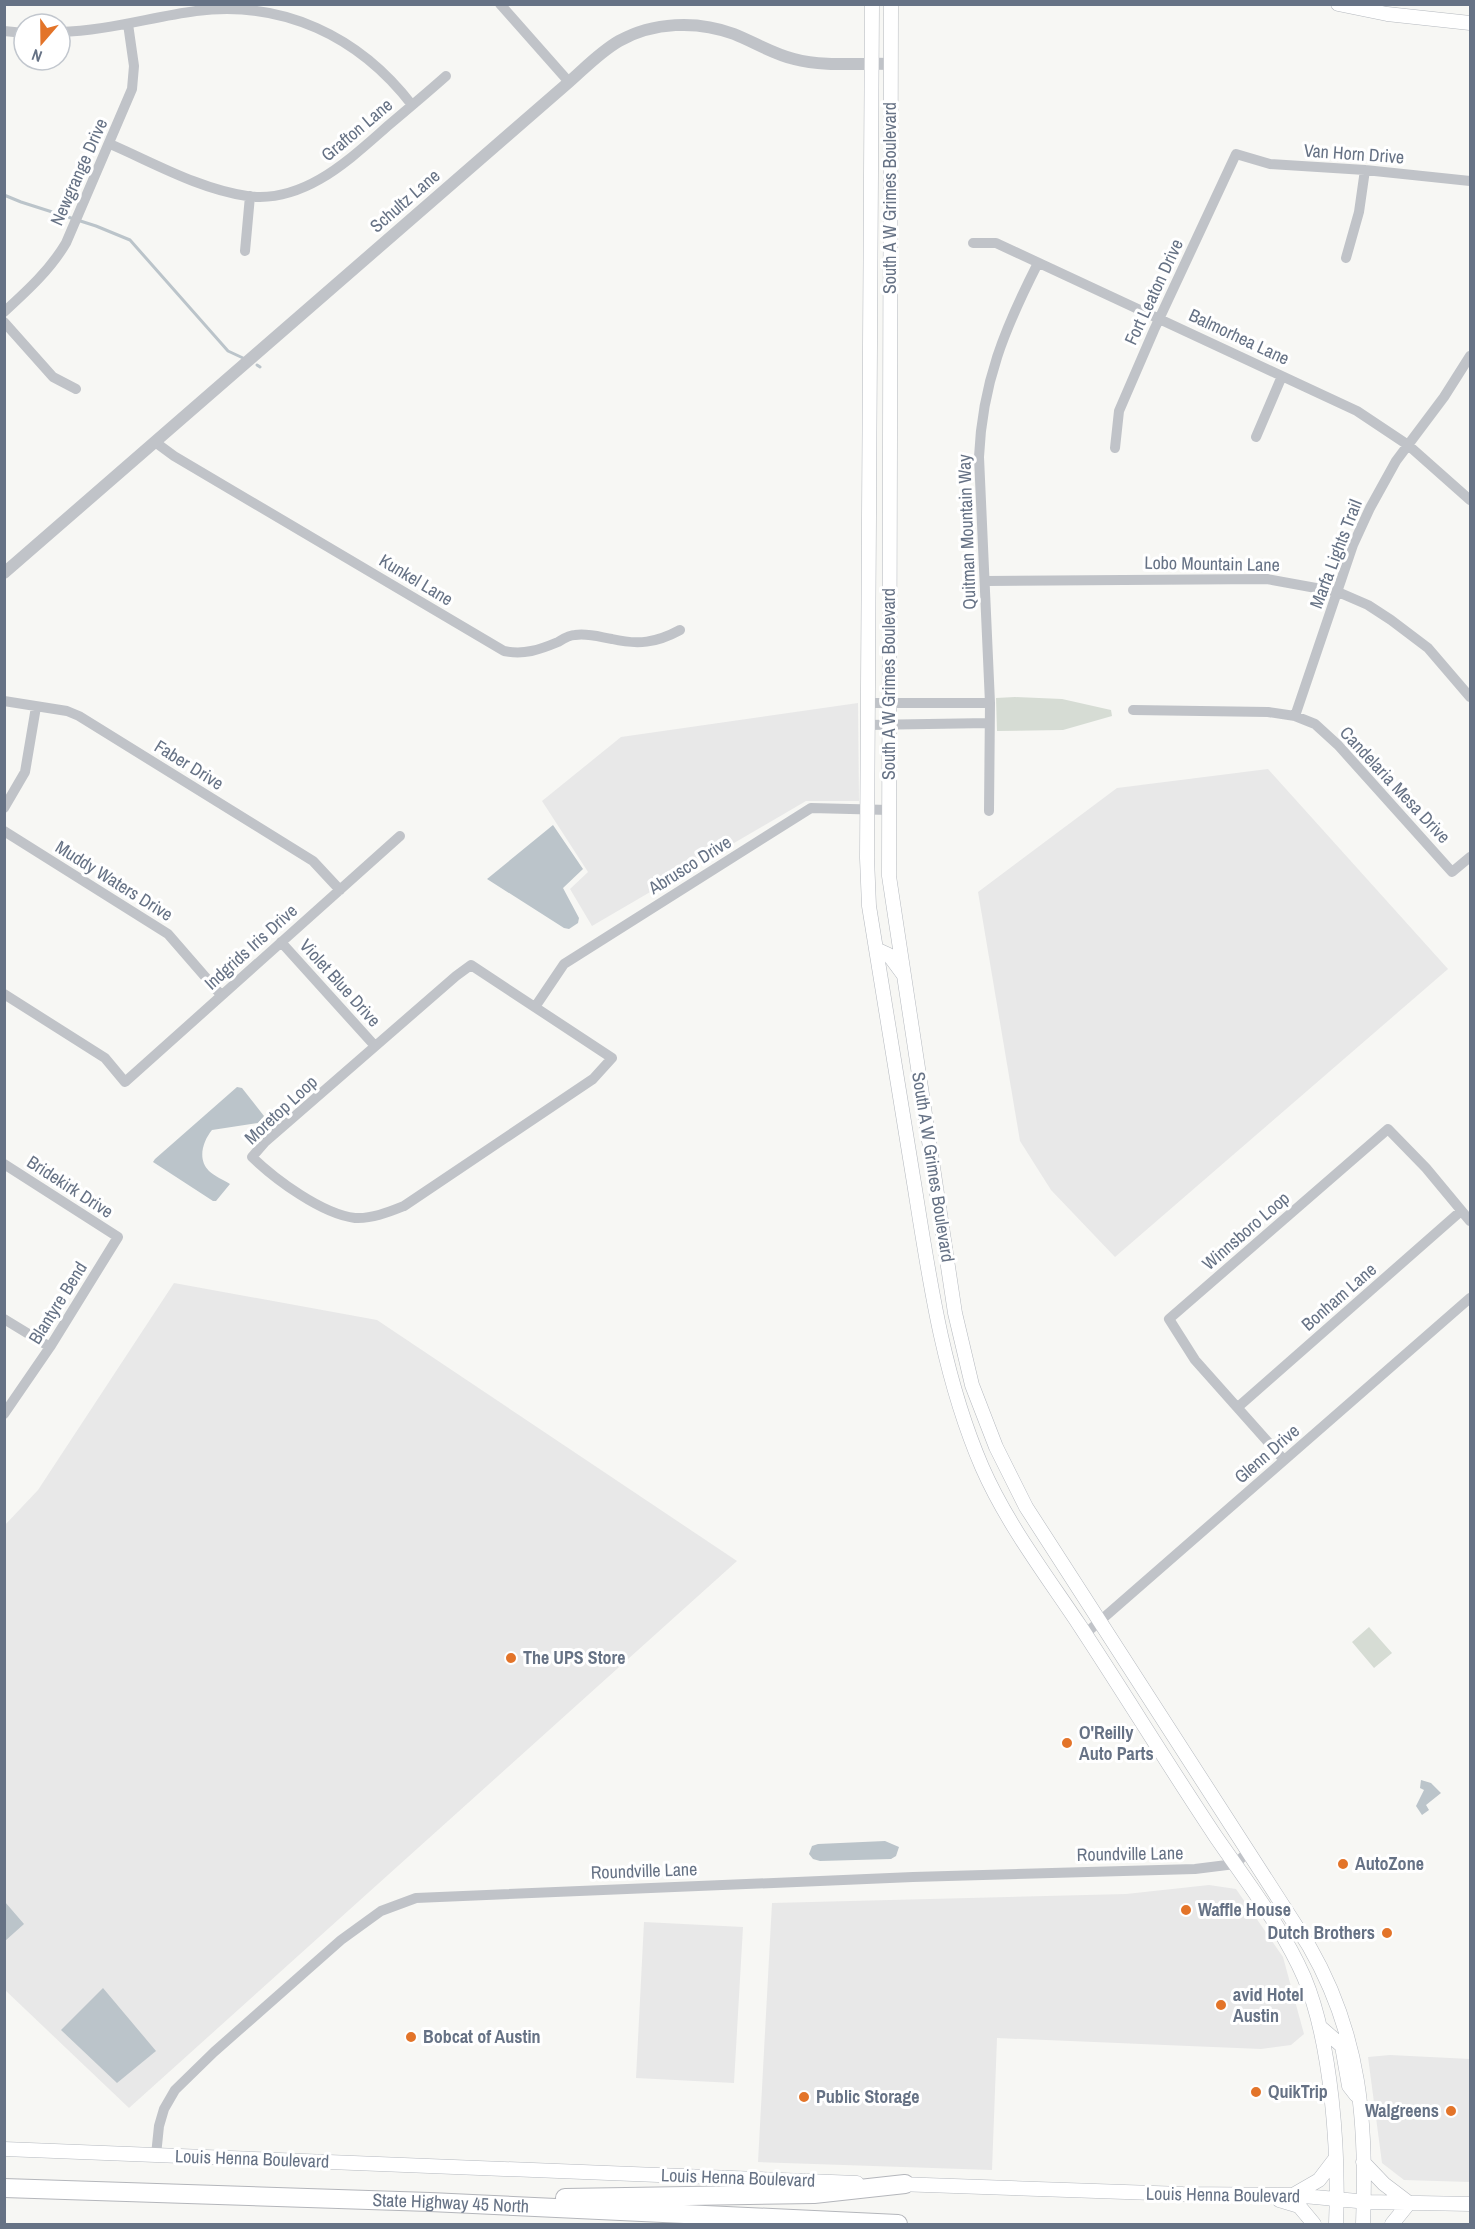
<svg xmlns="http://www.w3.org/2000/svg" width="1475" height="2229" viewBox="0 0 1475 2229" font-family="'Archivo Narrow',sans-serif">
<rect width="100%" height="100%" fill="#f7f7f4"/>
<path fill="#e8e8e8" d="M858,703L859,801H806L592,926L570,889L588,872L542,801L621,737Z
M1268,769L1448,969L1115,1257L1051,1190L1020,1141L978,892L1117,788Z
M174,1283L377,1320L737,1561L129,2108L5,1990L4,1526L38,1490Z
M1209,1885L1236,1889L1283,1957L1304,2034L1291,2045L1261,2049L997,2038L992,2170L758,2162L772,1903L1126,1894Z
M644,1922L743,1927L734,2083L636,2078Z
M1390,2055L1470,2059V2182L1404,2180L1382,2163L1368,2057Z"/>
<path fill="#d6dcd4" d="M1015,697L1062,699L1111,710L1112,716L1063,730L997,731L996,698Z
M1369,1627L1392,1653L1374,1668L1352,1642Z"/>
<path fill="#bbc4ca" d="M553,825L583,869L563,888L579,918L578,923L569,929L564,928L487,879Z
M237,1087L242,1088L264,1116L258,1123L212,1130C203,1141 197,1159 209,1171C214,1176 224,1180 230,1184L216,1201H213L153,1162L155,1159Z
M1421,1780L1431,1783L1441,1793L1426,1805L1429,1810L1422,1815L1416,1806L1424,1790L1420,1788Z
M885,1841L899,1847L896,1856L891,1859L820,1861L813,1859L809,1854L812,1846L818,1844Z
M5,1902L24,1924L5,1941H4Z
M103,1988L156,2051L117,2083L61,2030Z"/>
<g fill="none" stroke-linecap="round" stroke-linejoin="round">
<path stroke="#bbc4ca" stroke-width="3" d="M4,195L21,202L96,226L130,240L228,351L243,358
M257,365L260,367"/>
<g stroke="#b5b9bf" stroke-width="15">
<path id="secondary" d="M872,4L867,858L869,906C884,1000 900,1095 915,1189C930,1284 944,1379 982,1467C1007,1524 1046,1575 1080,1626C1126,1696 1170,1768 1216,1837C1247,1882 1282,1927 1304,1977C1332,2043 1339,2153 1336,2224
M891,4L889,876L955,1313L972,1385L996,1447L1026,1507L1309,1946C1361,2036 1367,2123 1363,2224
M1338,4L1387,14L1470,23
M876,949L889,955L903,974
M1320,2027L1342,2046L1349,2086L1356,2095
M4,2149L857,2183
M1363,2162L1384,2184L1409,2203
M897,2184L1183,2194L1293,2195L1368,2202L1470,2204
M1293,2195L1319,2180L1335,2159
M1279,2200L1299,2206L1314,2224
M1392,2224L1409,2203"/>
</g>
<g stroke="#b4b6bb" stroke-width="20">
<g id="motorway">
<path id="s1" d="M4,2188L430,2202L898,2224"/>
<path d="M565,2198L814,2194L905,2184"/>
</g>
</g>
<path stroke="#c0c3c8" stroke-width="10" d="M500,4L569,82
M4,31L24,33
M60,32C106,31 151,17 196,11C283,0 359,36 412,105
M110,144C154,163 199,189 247,196C305,204 351,158 390,124C409,108 428,92 446,76
M973,243H996L1357,411L1408,445L1470,500
M245,251L250,196
M1346,258L1359,212L1365,170
M4,312C28,290 50,270 66,243L132,89L134,66L128,24
M4,322L53,377L76,389
M1256,437L1282,376
M155,442L174,456L504,651C524,655 539,650 558,642C563,639 569,635 575,635C588,633 600,637 612,639C638,645 656,643 680,630
M1115,448L1119,411L1154,330L1236,154L1270,164L1365,170L1470,181
M986,581L1267,579L1338,592L1368,605L1391,620L1428,648L1470,697
M4,701L67,711L79,716L313,861L340,890
M868,703H990
M1133,710L1268,712L1295,716L1315,724L1338,745L1452,872L1470,857
M1295,716L1353,545L1370,508L1396,461L1444,397L1470,356
M867,725L989,723
M4,808L25,772L36,707
M989,811L990,703L979,457C982,383 1005,328 1038,263
M4,831L168,934L221,995
M281,942L375,1046
M471,965L612,1058L593,1079L404,1206C389,1212 372,1219 355,1218C322,1214 276,1180 252,1157L265,1142L456,976Z
M4,994L105,1058L125,1082L400,836
M535,1007L564,964L811,808L889,810
M4,1164L118,1237L50,1347L4,1414
M4,1319L50,1347
M1238,1407L1461,1211
M1284,1460L1195,1360L1169,1319L1388,1129L1426,1168L1470,1221
M1085,1634L1470,1298
M156,2155L159,2126L164,2109L175,2090L214,2052L341,1940L381,1911L416,1898L913,1877L1195,1869L1235,1864L1248,1852"/>
<path stroke="#c0c3c8" stroke-width="12" d="M4,573L569,82C585,68 600,52 619,41C653,22 697,20 734,34C754,42 773,54 794,59C824,67 859,63 890,64"/>
<use href="#secondary" stroke="#fff" stroke-width="14"/>
<use href="#motorway" stroke="#fff" stroke-width="18"/>
</g>
<g fill="#e37429" stroke="#fff" stroke-width="2">
<circle cx="511" cy="1658" r="6"/>
<circle cx="1067" cy="1743" r="6"/>
<circle cx="1343" cy="1864" r="6"/>
<circle cx="1186" cy="1910" r="6"/>
<circle cx="1387" cy="1933" r="6"/>
<circle cx="1221" cy="2005" r="6"/>
<circle cx="411" cy="2037" r="6"/>
<circle cx="1256" cy="2092" r="6"/>
<circle cx="804" cy="2097" r="6"/>
<circle cx="1451" cy="2111" r="6"/>
</g>
<g text-anchor="middle" stroke-width="6" stroke-linejoin="round" paint-order="stroke">
<g font-size="18" fill="#667285" stroke="#fff">
<text transform="translate(357 130) rotate(-40)" y="6">Grafton Lane</text>
<text transform="translate(1354 154) rotate(4)" y="6">Van Horn Drive</text>
<text transform="translate(79 172) rotate(-66)" y="6">Newgrange Drive</text>
<text transform="translate(890 198) rotate(-90)" y="6">South A W Grimes Boulevard</text>
<text transform="translate(405 201) rotate(-41)" y="6">Schultz Lane</text>
<text transform="translate(1154 292) rotate(-65)" y="6">Fort Leaton Drive</text>
<text transform="translate(1239 337) rotate(25)" y="6">Balmorhea Lane</text>
<text transform="translate(967 532) rotate(-92)" y="6">Quitman Mountain Way</text>
<text transform="translate(1336 554) rotate(-69)" y="6">Marfa Lights Trail</text>
<text transform="translate(1212 564) rotate(1)" y="6">Lobo Mountain Lane</text>
<text transform="translate(416 580) rotate(31)" y="6">Kunkel Lane</text>
<text transform="translate(889 684) rotate(-90)" y="6">South A W Grimes Boulevard</text>
<text transform="translate(189 765) rotate(32)" y="6">Faber Drive</text>
<text transform="translate(1395 785) rotate(47)" y="6">Candelaria Mesa Drive</text>
<text transform="translate(690 865) rotate(-32)" y="6">Abrusco Drive</text>
<text transform="translate(114 881) rotate(32)" y="6">Muddy Waters Drive</text>
<text transform="translate(251 947) rotate(-42)" y="6">Indgrids Iris Drive</text>
<text transform="translate(340 983) rotate(48)" y="6">Violet Blue Drive</text>
<text transform="translate(281 1110) rotate(-43)" y="6">Moretop Loop</text>
<text transform="translate(933 1167) rotate(81)" y="6">South A W Grimes Boulevard</text>
<text transform="translate(70 1187) rotate(33)" y="6">Bridekirk Drive</text>
<text transform="translate(1246 1231) rotate(-41)" y="6">Winnsboro Loop</text>
<text transform="translate(1339 1297) rotate(-41)" y="6">Bonham Lane</text>
<text transform="translate(58 1303) rotate(-58)" y="6">Blantyre Bend</text>
<text transform="translate(1267 1454) rotate(-41)" y="6">Glenn Drive</text>
<text transform="translate(1130 1854) rotate(-1)" y="6">Roundville Lane</text>
<text transform="translate(644 1871) rotate(-2)" y="6">Roundville Lane</text>
<text transform="translate(252 2159) rotate(2)" y="6">Louis Henna Boulevard</text>
<text transform="translate(738 2178) rotate(2)" y="6">Louis Henna Boulevard</text>
<text transform="translate(1223 2195) rotate(1)" y="6">Louis Henna Boulevard</text>
<text dy="6" stroke="none"><textPath href="#s1" startOffset="447">State Highway 45 North</textPath></text>
</g>
<g font-size="18" font-weight="bold" fill="#667285" stroke="#fff" text-anchor="start">
<text x="523" y="1664">The UPS Store</text>
<text x="1079" y="1739">O'Reilly<tspan x="1079" dy="21">Auto Parts</tspan></text>
<text x="1355" y="1870">AutoZone</text>
<text x="1198" y="1916">Waffle House</text>
<text x="1375" y="1939" text-anchor="end">Dutch Brothers</text>
<text x="1233" y="2001">avid Hotel<tspan x="1233" dy="21">Austin</tspan></text>
<text x="423" y="2043">Bobcat of Austin</text>
<text x="1268" y="2098">QuikTrip</text>
<text x="816" y="2103">Public Storage</text>
<text x="1439" y="2117" text-anchor="end">Walgreens</text>
</g>
</g>
<rect width="1475" height="2229" fill="none" stroke="#667285" stroke-width="12"/>
<g transform="translate(42 42) rotate(200)"><circle r="28" fill="#ffffff" stroke="#c2c7ce" stroke-width="1.5"/>
<path d="M0-4.5L10 22L0 15L-10 22Z" fill="#e37429"/>
<text y="-9" font-size="16" font-weight="bold" text-anchor="middle" fill="#667285">N</text>
</g>
</svg>
